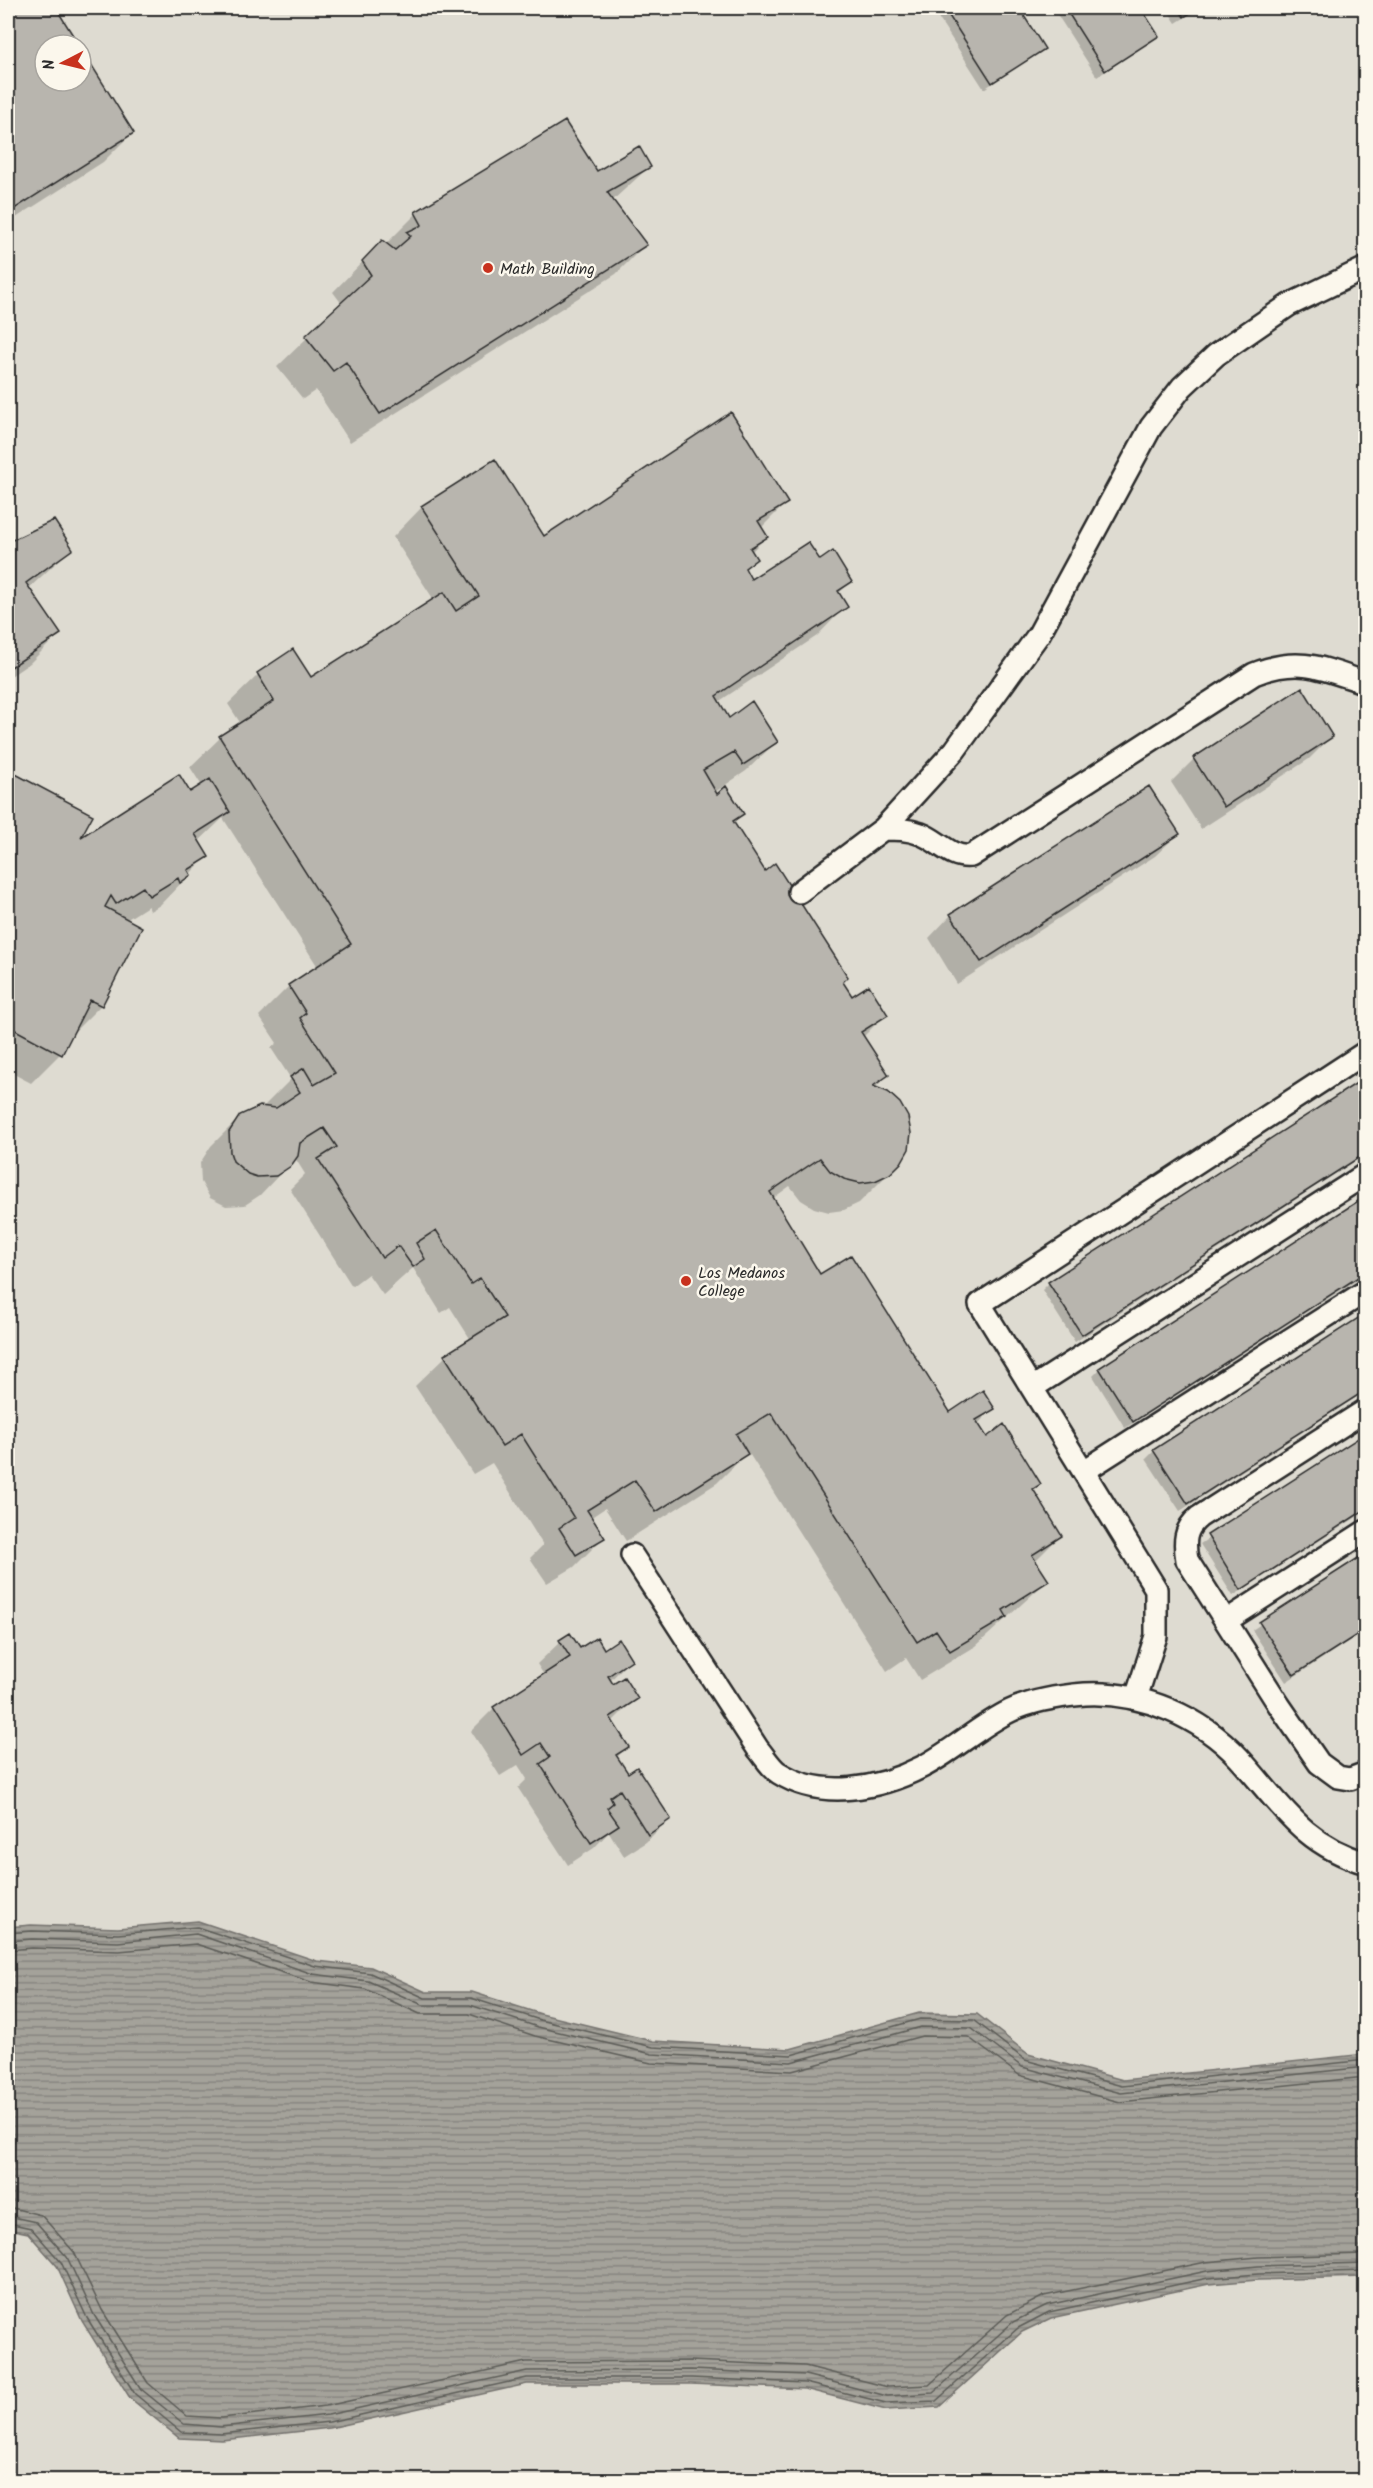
<svg xmlns="http://www.w3.org/2000/svg" width="1373" height="2488" viewBox="0 0 1373 2488" font-family="Kalam,sans-serif">
<defs>
<pattern id="water-rules" width="6" height="5" patternUnits="userSpaceOnUse" patternTransform="scale(1.5)"><rect width="6" height="5" fill="#a4a29a"/><path d="M0 2.5h6" fill="none" stroke="#86847e"/></pattern>
</defs>
<rect width="100%" height="100%" fill="#eeebe0"/>
<filter id="ink" filterUnits="userSpaceOnUse"><feTurbulence type="fractalNoise" baseFrequency=".0167" numOctaves="2"/><feDisplacementMap in="SourceGraphic" scale="12" xChannelSelector="R" yChannelSelector="G"/><feConvolveMatrix kernelMatrix="1 2 1 2 8 2 1 2 1" color-interpolation-filters="sRGB"/></filter>
<g filter="url(#ink)">
<path fill="#dedbd1" fill-rule="evenodd" d="M8,8H1365V2480H8ZM45,45H81V81H45Z"/>
<path fill="url(#water-rules)" stroke="#74726e" stroke-width="1.5" d="M198,1921L317,1961L371,1967L426,1992H472L541,2014L653,2041L790,2049L919,2013L977,2014L1028,2054L1123,2080L1365,2054V2277L1258,2280L1209,2284L1051,2318L1022,2332L939,2407L886,2410L805,2389L691,2384H527L330,2428L222,2440L179,2438L130,2398L82,2321L57,2266L28,2233L8,2229V1927L31,1925L118,1928Z"/>
<path fill="#0003" fill-rule="evenodd" d="M8,8H54L77,45H45V81H81V51L132,133L103,162L8,223Z
M932,8H1017L1043,49L984,89Z
M1053,8H1139L1157,36L1097,77Z
M1166,8H1200L1176,23Z
M649,167L612,201L645,245L616,274L350,442L316,390L303,399L277,367L342,304L333,292L382,242L385,245L416,214L596,173Z
M786,503L761,528L766,537L751,552L755,559L744,570L751,581L819,562L850,582L838,594L846,606L817,636L718,702L729,720L776,742L746,771L715,792L742,814L733,824L851,998L886,1014L863,1037L887,1075L875,1088L900,1162L859,1203L844,1210L829,1212L814,1208L801,1200L790,1186L772,1199L820,1276L950,1414L993,1408L977,1425L987,1439L1039,1484L1032,1490L1060,1536L1034,1562L1047,1581L976,1646L920,1680L906,1658L887,1671L748,1452L717,1483L626,1541L605,1508L590,1518L603,1538L574,1567L547,1583L530,1558L543,1545L492,1463L473,1474L415,1386L445,1357L471,1340L450,1307L441,1313L413,1268L383,1295L368,1274L352,1286L290,1189L305,1174L295,1158L260,1195L245,1205L226,1206L210,1198L201,1182L200,1163L211,1146L241,1116L262,1108L291,1079L271,1048L277,1043L259,1016L289,986L318,967L223,818L198,842L207,856L160,905L150,911L148,906L126,920L140,928L101,1005L71,1035L60,1054L31,1083L8,1071V772L91,816L77,842L190,794L202,786L190,767L220,738L241,724L228,704L258,675L293,651L311,679L434,600L393,537L422,507L543,538ZM395,1239L406,1255L404,1257L393,1240Z
M53,522L71,549L28,589L59,634L30,663L8,678V544Z
M1331,737L1309,759L1201,829L1171,782L1194,759Z
M1178,834L1155,856L957,984L929,938L951,915Z
M1366,1079V1154L1075,1342L1042,1290L1049,1283Z
M1366,1198V1274L1125,1428L1093,1376L1100,1369Z
M1366,1315V1391L1180,1511L1146,1459L1154,1451Z
M1366,1435V1511L1233,1596L1200,1544Z
M1366,1554V1630L1286,1682L1252,1630Z
M560,1642L579,1650L604,1651L630,1660L610,1681L613,1686L636,1698L612,1722L627,1747L616,1758L628,1775L669,1819L646,1842L624,1856L609,1832L594,1848L568,1865L518,1788L527,1779L518,1765L500,1776L471,1731L494,1708L544,1675L537,1664Z"/>
<g fill="none" stroke-linecap="round" stroke-linejoin="round">
<path stroke="#5b5b57" stroke-width="1.5" d="M8,1933L32,1931L118,1934L197,1927L315,1966L370,1973L425,1998H471L540,2020L653,2047L791,2055L920,2019L974,2020L1025,2060L1122,2086L1366,2060
M8,1941L32,1939L118,1942L196,1934L313,1974L368,1981L423,2005H470L538,2027L652,2054L791,2062L921,2027L971,2028L1022,2067L1121,2093L1366,2067
M8,1950L32,1948L119,1951L196,1944L311,1982L365,1989L420,2014H469L535,2036L651,2063L792,2071L922,2036L968,2037L1019,2075L1120,2102L1366,2077
M8,2207L41,2215L74,2252L102,2310L148,2383L187,2416L221,2418L326,2406L526,2362L691,2361L805,2366L888,2387L929,2385L1007,2315L1044,2296L1206,2262L1258,2257L1366,2254
M8,2216L36,2222L67,2257L94,2315L141,2389L184,2424L221,2427L328,2415L527,2371L691,2370L805,2375L887,2396L933,2393L1013,2322L1047,2305L1207,2271L1258,2266L1366,2263
M8,2223L31,2228L61,2262L87,2318L135,2394L181,2432L221,2434L329,2422L527,2378H691L805,2383L886,2403L936,2401L1018,2328L1049,2312L1208,2278L1258,2274L1366,2271"/>
</g>
<path fill="#b8b5ae" stroke="#2b2b2b" stroke-width="1.5" d="M8,8H56L79,45H45V81H81V48L134,133L8,213Z
M944,8H1019L1045,49L992,83Z
M1065,8H1141L1159,36L1105,71Z
M1178,8H1199L1184,17Z
M565,121L597,171L639,146L651,167L607,192L647,245L380,414L346,362L333,371L305,336L371,275L362,261L382,240L395,250L411,236L407,232L422,225L415,212Z
M731,412L788,503L758,521L768,537L750,548L757,559L745,568L751,579L808,542L820,560L833,551L852,582L838,591L848,607L716,696L729,718L752,701L778,742L743,765L734,752L703,770L717,794L726,786L744,814L733,821L765,871L775,863L848,977L843,982L852,996L869,985L888,1015L861,1032L889,1075L873,1086L888,1092L900,1103L908,1117L911,1133L909,1149L901,1163L890,1174L875,1181L860,1183L844,1179L830,1171L820,1158L770,1192L820,1274L851,1255L950,1412L983,1390L995,1409L976,1420L987,1437L1004,1424L1041,1484L1033,1489L1062,1536L1032,1555L1049,1581L1003,1610L1007,1617L950,1651L936,1630L917,1642L771,1413L736,1434L748,1454L656,1512L635,1480L587,1510L605,1538L576,1555L559,1528L574,1518L521,1434L502,1446L444,1355L505,1317L480,1278L471,1284L436,1230L416,1243L425,1259L413,1267L398,1246L382,1258L318,1159L337,1147L324,1128L300,1143L298,1156L291,1166L276,1176L257,1177L248,1174L233,1161L230,1152L229,1132L240,1115L260,1106L276,1108L300,1092L290,1077L304,1068L314,1085L335,1073L300,1018L306,1013L288,985L351,944L219,736L274,701L257,673L293,649L311,677L444,592L456,611L479,596L421,506L495,459L544,536Z
M54,520L73,549L26,583L61,634L8,669V542Z
M1302,687L1333,737L1224,807L1193,758Z
M8,770L93,815L81,837L179,774L190,792L210,779L230,812L195,834L209,857L188,870L191,875L180,883L178,878L149,896L143,887L116,904L111,896L105,907L142,927L102,1006L90,1000L62,1055L8,1026Z
M1149,786L1180,834L981,962L950,914Z
M1366,1077V1153L1082,1335L1048,1282Z
M1366,1196V1272L1133,1422L1099,1368Z
M1366,1313V1390L1188,1504L1153,1450Z
M1366,1433V1509L1241,1590L1207,1535Z
M1366,1553V1629L1294,1675L1259,1622Z
M570,1633L580,1648L597,1637L604,1649L619,1639L632,1660L608,1676L613,1684L624,1677L638,1699L610,1717L629,1747L616,1755L628,1773L637,1767L671,1819L648,1835L620,1790L610,1797L613,1803L607,1808L619,1825L591,1843L540,1764L550,1757L541,1743L523,1755L493,1707L570,1657L559,1640Z"/>
<g fill="none" stroke-linecap="round" stroke-linejoin="round">
<g stroke="#2b2b2b" stroke-width="26">
<path id="service" d="M883,829C896,829 908,829 921,834C938,840 951,859 971,856L1254,674C1299,656 1322,668 1366,683
M799,892L883,829L955,750L1039,634L1151,427L1182,387L1216,355L1289,305L1366,268
M1032,1388L1366,1174
M1366,1410L1199,1517C1184,1529 1184,1542 1187,1560L1279,1705L1319,1763L1338,1777L1350,1779L1366,1773
M1084,1471L1366,1291
M632,1555L758,1749C765,1757 771,1768 779,1773C822,1800 879,1789 922,1767C953,1751 979,1726 1010,1711C1033,1700 1060,1696 1085,1694C1141,1691 1201,1717 1239,1758C1279,1802 1303,1845 1366,1863
M1226,1621L1366,1531
M1136,1698L1156,1636V1589L980,1304L1366,1052"/>
</g>
<use href="#service" stroke="#fbf7ec" stroke-width="21"/>
</g>
</g>
<g fill="#c8321e" stroke="#fbf7ec" stroke-width="2">
<circle cx="488" cy="268" r="6"/>
<circle cx="686" cy="1281" r="6"/>
</g>
<g text-anchor="middle" stroke-width="5" stroke-linejoin="round" paint-order="stroke">
<g font-size="16" fill="#2b2b2b" stroke="#fbf7ec" text-anchor="start">
<text x="500" y="274">Math Building</text>
<text x="698" y="1278">Los Medanos<tspan x="698" dy="18">College</tspan></text>
</g>
</g>
<rect width="1373" height="2488" fill="none" stroke="#fbf7ec" stroke-width="30"/>
<rect x="15" y="15" width="1343" height="2458" fill="none" stroke="#2b2b2b" stroke-width="2" filter="url(#ink)"/>
<g transform="translate(63 63) rotate(263)"><circle r="28" fill="#fbf7ec" stroke="#a8a59f" stroke-width="1.5"/>
<path d="M0-4.5L10 22L0 15L-10 22Z" fill="#c8321e"/>
<text y="-9" font-size="16" font-weight="bold" text-anchor="middle" fill="#2b2b2b">N</text>
</g>
</svg>
